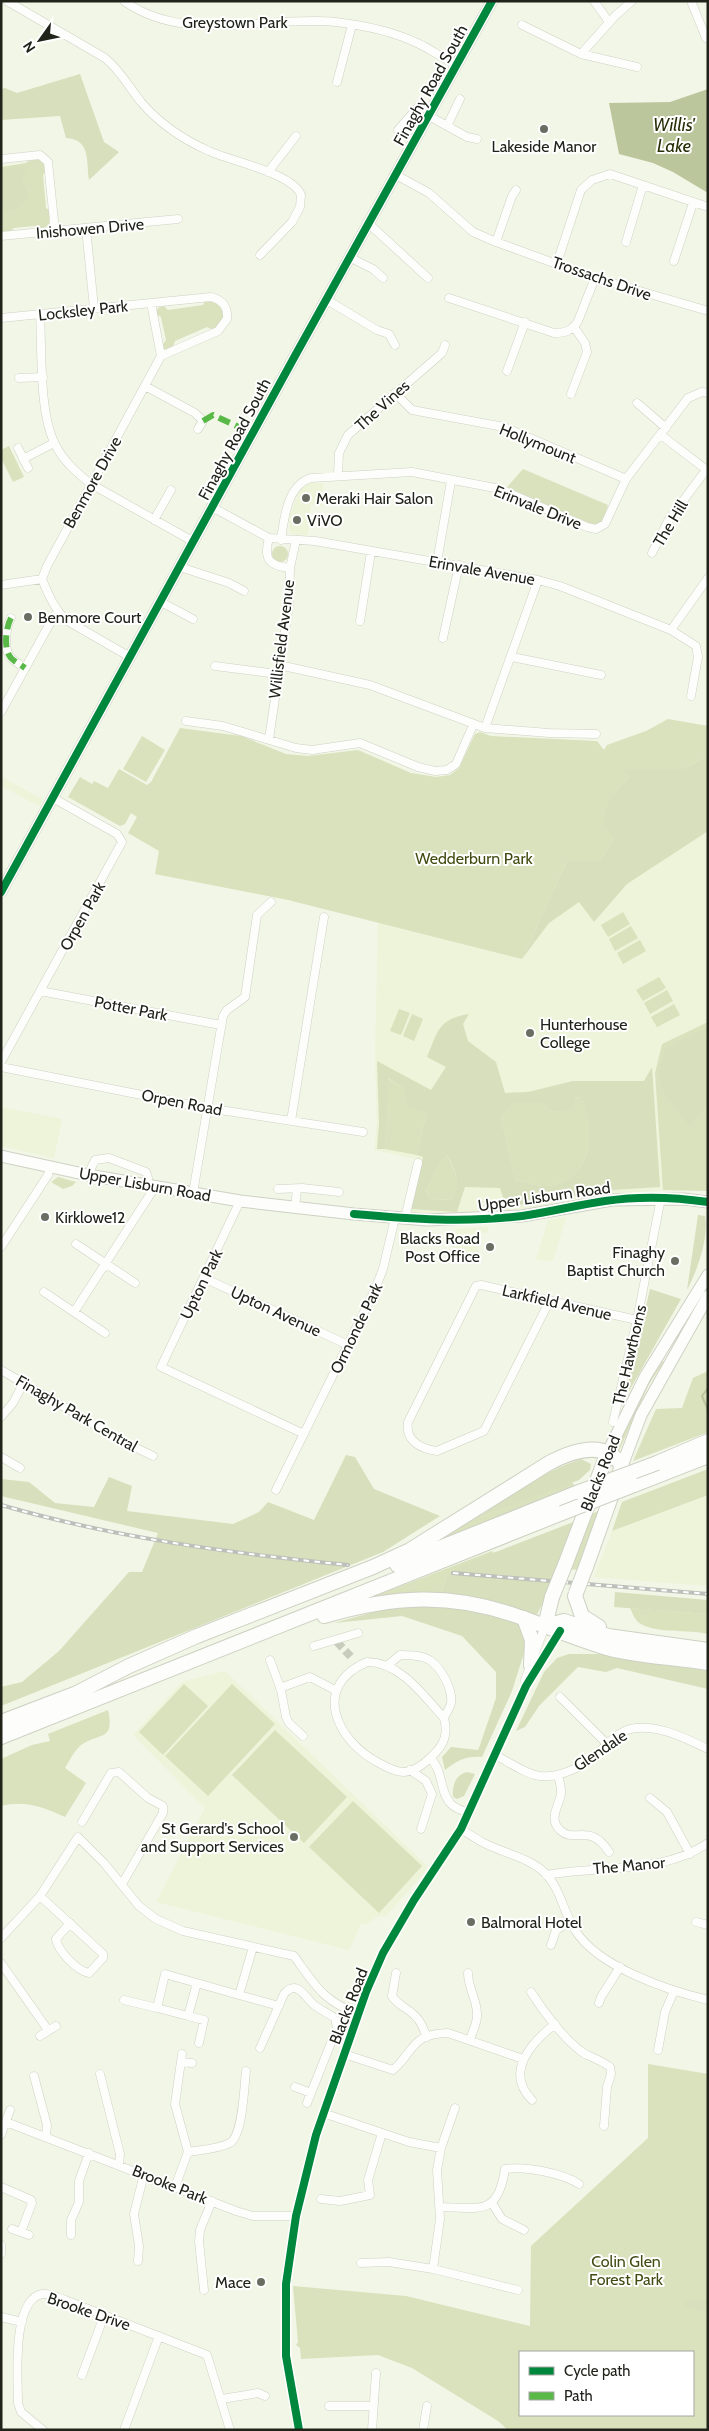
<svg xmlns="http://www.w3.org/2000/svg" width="709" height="2431" viewBox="0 0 709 2431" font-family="Cabin,sans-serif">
<rect width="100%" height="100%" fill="#f2f6e6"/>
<path fill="#edf4d9" d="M304,483H323V506L311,505L308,535L291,534L289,530L290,515L301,487Z
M1,777L43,799L39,806L1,786Z
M708,831V1022L662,1045L655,1073L663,1190L614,1194L526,1210L490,1214L453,1215L407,1212L420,1160L374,1150L377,1122L375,1058L378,922L522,959L549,923L579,901L594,922L627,884Z
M1,1107L62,1119L54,1158L1,1146Z
M566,1217L553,1261L536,1260L548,1220Z
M488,1227V1232L477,1234L479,1257L452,1256L456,1229Z
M708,1495V1586L594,1577L612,1531Z
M225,1671L427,1866L423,1874L386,1916L376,1917L367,1925L361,1923L349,1950L156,1902L205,1808L133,1735L182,1682Z"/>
<path fill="#d9e1bd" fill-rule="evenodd" d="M38,159L45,165V172L43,175L46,208L49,210V226L37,229L34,226L14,228L11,231L1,232V167L26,163L28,161Z
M205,301C216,301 220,305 224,314L219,327L213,330L207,327L175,341L172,349H164L163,344L166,340L161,317L156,314L158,308L164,306L168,310L203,305Z
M9,446L24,477L13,482L1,458V450Z
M523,469L608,505L602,523L595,526L507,487Z
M272 554a8 8 0 1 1 16 0a8 8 0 1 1-16 0Z
M668,719L708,726V756L682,769H622L629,777L609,799L614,839L600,861H567L522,959L288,900L155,874L159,851L128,833L137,817L131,813L125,824L120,826L68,797L80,777L92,784L94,781L108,788L119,769L147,785L151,782L180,728L241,736L286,754L308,756L358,750L411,773L436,777L450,775L459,768L475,734L480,732L491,736L597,741L604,750L607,745L646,731Z
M142,736L165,750L146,782L123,769Z
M623,912L630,924L608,937L601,925Z
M631,926L638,938L615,951L609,939Z
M640,940L646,951L623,964L617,953Z
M659,977L666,988L643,1001L636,990Z
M667,990L673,1001L650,1014L644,1003Z
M674,1004L680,1015L657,1027L651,1017Z
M399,1009L410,1013L401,1035L390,1031Z
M412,1014L423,1019L414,1041L403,1036Z
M708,1022V1191L663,1190L655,1073L662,1044Z
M387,1078L404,1089L427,1111L417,1155L385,1149Z
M582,1095C589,1123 596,1149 576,1172C568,1181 557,1186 545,1186C536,1186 524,1182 515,1180L501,1117L515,1102H539L554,1112Z
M447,1155C454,1170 464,1185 451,1200L430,1199L426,1191L440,1162Z
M58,1177L76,1182L72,1186L63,1189L51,1182Z
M663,1361L664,1362L649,1384L619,1451L614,1449L647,1383Z
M708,1371V1432L633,1461L656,1409L682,1408L693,1378Z
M708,1469V1495L612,1531L622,1502Z
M572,1482L576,1487L431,1543L480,1511L483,1514L480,1517Z
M602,1510L579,1570L568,1569L588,1515Z
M492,1551L494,1553L447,1574L441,1594L370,1598Z
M630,1608L708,1614V1634C688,1629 658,1634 641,1624C635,1621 633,1614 630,1608Z
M184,1684L208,1706L163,1755L139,1732Z
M232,1684L275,1724L208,1796L165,1756Z
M108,1710C115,1742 99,1732 81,1745C74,1751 70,1760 65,1768L86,1783L65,1817C43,1807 25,1800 1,1806V1759L32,1745L50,1741L48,1734Z
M275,1730L347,1797L304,1843L232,1775Z
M353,1801L422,1866L379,1913L309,1847Z
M648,2064L708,2074V2430H508L498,2421L412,2368L378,2355L301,2359L300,2348L296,2345L298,2342L293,2286L406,2296L530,2326L531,2246L648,2138ZM520,2352H693V2415H520Z"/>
<path fill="#d7dfbc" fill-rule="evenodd" d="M80,74L104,142L119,152L89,180C86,159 91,140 66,138L60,116L1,120V89L5,88L17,93Z
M23,166L26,170L21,177L29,198L17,208L1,212V169Z
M708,756V831L627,884L594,922L579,902L549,923L522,959L567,861H600L614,839L603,821L609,799L629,777L621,769H682Z
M469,1014L463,1024L468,1041L496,1062L505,1093L528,1092L573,1081H644L652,1067L660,1187L613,1190L506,1207L500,1188L465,1187L457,1212L411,1209L423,1157L417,1155L427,1111L408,1108L404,1089L388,1078L385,1149H377L379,1123L377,1061L431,1090L446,1067L427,1057C438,1031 438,1019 469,1014ZM582,1096C589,1123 596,1149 576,1172C568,1181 557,1186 545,1186C536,1186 524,1182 515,1180L501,1117L515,1102H539L554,1112L572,1108L576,1098ZM447,1155C455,1169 463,1186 451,1200L430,1199L426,1191L440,1162Z
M708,1027V1103L690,1126L665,1094L658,1075L665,1048Z
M698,1215L705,1216C709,1238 697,1271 687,1290Z
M650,1289L681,1299L619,1409L630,1376Z
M346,1455L355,1457L374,1489L440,1516L383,1552L1,1706V1687L22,1682L59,1651L129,1572H142L158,1533L1,1496V1479L29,1482L55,1503L94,1507L109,1477L132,1486L127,1511L233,1524L259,1512L268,1502L314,1520Z
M581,1459L591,1464L590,1470L579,1480L477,1518C512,1493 540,1473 581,1459Z
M576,1521L543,1603L535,1618L512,1691L482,1757C466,1756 458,1760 445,1770L442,1757L451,1747L478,1750L479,1748L496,1698V1672L462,1636L402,1616L334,1623L392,1607L438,1604L447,1574L465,1564Z
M615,1592L708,1600V1614L614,1607Z
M569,1654H599L708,1671V1689L617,1668L606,1672L578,1667L539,1706L525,1727L516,1731L544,1672L557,1658Z
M467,1772L475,1774L464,1796L457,1799L453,1797C452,1786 455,1775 467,1772Z
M708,2300V2310H694L684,2305L686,2301Z"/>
<path fill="#bcc69d" d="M708,89V193L673,172L653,163L619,154L609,103L670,102Z"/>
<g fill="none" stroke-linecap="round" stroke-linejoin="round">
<path stroke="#bcc69d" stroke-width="2" d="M708,1388L702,1396L708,1410"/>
<path stroke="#c8ccbd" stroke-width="8" stroke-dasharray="8 4" stroke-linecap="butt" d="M337,1642L353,1659"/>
<g stroke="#ced1c4" stroke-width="9">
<path id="street" d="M7,1L105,58C120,70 129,87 141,102C159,123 184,140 209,151C230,161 293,173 301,195L300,207L292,222L260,255
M124,1C186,45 265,15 336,22C361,25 394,32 417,43C431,49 443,59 457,65
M594,1L609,22
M691,1L706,38
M522,25L581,54L637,67
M581,54L615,16L632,1
M337,82L352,25
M429,116L467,137L477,139
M447,126L460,99
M398,130L418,107
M1,159L40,155L48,162L55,231
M268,172L296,136
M396,175L429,193L473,232L496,242L595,278L708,311
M369,224L428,278
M86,228L94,308
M1,236L178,219
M496,242L512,196L516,190
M626,242L643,185
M351,258L373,269L383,278
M674,261L693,203
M557,263L581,190L592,180L610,174L708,207
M449,298L554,333C565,333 572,331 578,321L595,278
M327,300L377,330L389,334L395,345
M40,314C42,350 39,413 55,444C63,461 77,473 91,484L194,542
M1,318L211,297C223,300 228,307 227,319L218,331L161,356L151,303
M507,371L525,322
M19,378L43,377
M145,386L195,413L203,421L198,429
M395,393L412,410L504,427L626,479
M571,394L587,352L585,343L574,327
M637,403L666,428
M661,435L708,471
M18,448L28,468
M23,459L54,443
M338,475L339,453L348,435L442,353L445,345
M212,507L269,538L315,541L538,580L560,586L671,630L696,646L698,657L691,696
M154,520L171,490
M269,538C263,559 269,566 290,568
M281,540C284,519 287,485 311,478L412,472L500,489L587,527L596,529L605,524L626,479L688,398L702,392L708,393
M652,553L668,521L706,470
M437,562L451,481
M180,567L229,583L244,591
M1,585L42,579
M161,602L193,619
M11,618C6,627 3,649 11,658C15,662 21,665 25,668
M360,621L371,552
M671,630L708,578
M443,638L459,565
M130,657L66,620C54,608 48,594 42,579L47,566L161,356
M512,657L601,675
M279,665L370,685L485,728L549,733L596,734
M215,666L277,674
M1,712L54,616L58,613
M186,721L223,726L296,748L312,750L360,743L418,767L435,771L447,770L456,764L473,725
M485,728L538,580
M269,739L289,604L290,568L296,540
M40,991L221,1025
M1,1062L122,842L117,834L53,798
M1,1067L207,1108L363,1132
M291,1121L324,917
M88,1175L95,1160L109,1158L146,1172L148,1178L147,1185
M278,1189L302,1188L339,1192
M193,1193L223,1016L227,1010L245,997L257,915L271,902
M240,1201L161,1367L304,1434
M295,1208L297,1189
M405,1218L418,1163
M76,1244L135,1283
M1,1247L48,1175L50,1167
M204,1278L348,1345
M44,1292L105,1333
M549,1302L484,1431L437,1451C420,1449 405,1440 408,1422L476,1286L481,1285L637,1320
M74,1312L155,1187
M1,1370L124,1442L153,1456
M1,1417L13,1403L24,1382
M613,1422L637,1320L661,1198
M1,1457L20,1468
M276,1490L374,1292L383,1269L395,1218
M314,1646L358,1633
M270,1660L281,1690L286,1717L289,1723L303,1736
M367,1662C400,1662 423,1695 444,1718C448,1733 445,1744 433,1755C425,1763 416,1771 404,1772C395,1772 386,1767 379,1763C336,1741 311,1686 367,1662Z
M388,1665L400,1655C409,1655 423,1655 431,1661C442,1669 453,1690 451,1703C450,1708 446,1713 444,1718
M526,1686L525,1680L545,1626
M280,1688L310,1677L335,1690
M560,1697L607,1744
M495,1755C509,1762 525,1774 540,1776C560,1778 582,1767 597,1754C607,1745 616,1733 630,1729C656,1723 685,1738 708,1749
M430,1758C444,1771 439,1792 451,1804C456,1809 463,1811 469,1813
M410,1770L426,1781L432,1794L421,1829
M558,1775C559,1781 562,1787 561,1794C559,1806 548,1819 560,1830C574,1844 590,1822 609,1852
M650,1798L667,1812L690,1854
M82,1822L111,1773L119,1772L148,1798L163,1806V1813L122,1884
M461,1829C469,1834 476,1839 484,1843C503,1853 530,1858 545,1873C561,1889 563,1912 575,1930C598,1967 667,1990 708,2000
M546,1875C600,1865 661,1875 708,1843
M40,1896L103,1954V1958L89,1973C77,1971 58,1951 56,1939L70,1923
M696,1922L708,1925
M1,1938L40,1896L78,1837L104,1863L139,1906L156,1919L183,1931L294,1956C315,1985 323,2001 358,2014
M551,1945L556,1930L570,1922
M253,1947L239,1995L279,2006
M1,1963L48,2030
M396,1973L392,1996C399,2007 409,2008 417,2018C422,2023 424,2031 427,2037
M468,1973C468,1989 478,2001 477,2016C477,2024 472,2032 470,2040
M197,1983L188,2016L157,2008L165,1974L239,1995
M531,1992C543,2011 566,2042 585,2054C594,2058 602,2061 610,2067L611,2074L607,2087L604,2126
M124,2000L157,2008
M599,2003L601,1997L620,1967
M188,2016L204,2020L199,2043
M40,2036L56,2026
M260,2048L284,1994C297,1979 304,1996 313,2004C320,2010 328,2013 335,2018L337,2028L307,2103
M658,2050L665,2012L674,1991
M344,2054L393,2070C415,2051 410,2034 448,2033L523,2059
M181,2062L192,2063
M100,2074L120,2154L119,2165
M34,2076L47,2125L46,2137
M295,2087L311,2093
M532,2100C504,2072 532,2042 555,2024
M455,2108L441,2148L437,2170L440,2219L433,2269L518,2290
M323,2113L409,2142L441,2148
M6,2122L236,2211L253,2216H296
M1,2135L10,2110
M188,2152C201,2150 218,2149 230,2143C243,2135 244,2087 246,2071
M1,2187L31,2200L32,2203L21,2232
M175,2187L188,2152L175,2104L182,2054
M321,2199L340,2201L370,2195L368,2180L382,2133
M492,2203L502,2219L524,2230
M441,2207C480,2208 498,2216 505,2169C525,2166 562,2173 579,2184
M12,2229L29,2235
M71,2235V2220L79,2202V2181L89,2153
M1,2245V2254
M138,2261L139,2246L134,2214L144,2174
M361,2263L389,2262L433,2269
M204,2290L199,2241L200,2230L212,2201
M1,2317L22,2322
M82,2375L104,2316
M222,2399L258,2393L265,2396
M329,2406H373
M43,2430L21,2412L18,2403C18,2381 11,2300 42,2294C50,2293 57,2297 65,2300L207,2355L230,2430
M124,2430L159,2336
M299,2430L286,2356V2284L296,2216L316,2135L366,1992L383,1953L414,1900L461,1829L526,1686L560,1631
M372,2430L376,2373
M423,2430L427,2406"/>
</g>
<g stroke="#ced1c4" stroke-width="12">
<path id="secondary" d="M1,892L296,354L492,1"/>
</g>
<g stroke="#ced1c4" stroke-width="13">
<path id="primary" d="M1,1156L88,1175L240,1201L354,1214L427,1220L522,1216L612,1200L684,1199L708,1202
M608,1452L645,1377L708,1275
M622,1466L641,1415L708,1296"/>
</g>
<g stroke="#ced1c4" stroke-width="16">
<path id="highway" d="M657,1463L708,1441
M634,1485L708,1456
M397,1565L579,1492
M565,1565L608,1452
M575,1596L582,1616L599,1627
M324,1616C393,1596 449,1592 517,1616C547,1626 576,1639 607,1648C639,1657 674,1657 708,1663
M524,1618L532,1640L531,1665
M545,1626L564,1621L608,1636L708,1650
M545,1626L552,1597
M71,1696L129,1666L197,1636L373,1567L410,1550L549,1463C572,1451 605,1439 622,1466L586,1567
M1,1722L77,1693
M1,1737L562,1513"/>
</g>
<use href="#street" stroke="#fdfefb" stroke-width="8"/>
<use href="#secondary" stroke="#fdfefb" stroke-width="10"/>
<use href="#primary" stroke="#fdfefb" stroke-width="11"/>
<use href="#highway" stroke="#fdfefb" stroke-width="14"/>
<g stroke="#bdbfbb" stroke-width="4">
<path id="rail" d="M1,1505C115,1538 230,1553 348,1565
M453,1573L708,1594"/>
</g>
<use href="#rail" stroke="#fff" stroke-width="2" stroke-dasharray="5.5" stroke-linecap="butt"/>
<g stroke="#ced1c4" stroke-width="16" stroke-linecap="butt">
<path id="highway-bridge" d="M579,1492L657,1463
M562,1513L634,1485
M576,1593L586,1567
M552,1597L565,1565"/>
</g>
<use href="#highway-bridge" stroke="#fdfefb" stroke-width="14"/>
<path stroke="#58b947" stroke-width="6" stroke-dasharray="12 6" stroke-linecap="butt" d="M203,421L213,415L252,433
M11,618C6,627 3,649 11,658C15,662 21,665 25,668"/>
<g stroke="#fff" stroke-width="11">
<path id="cycleway" d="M1,892L296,354L492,1
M354,1214C410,1219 466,1223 522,1216C550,1212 577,1205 605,1201C638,1196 674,1197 708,1202
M299,2430L286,2356V2284L296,2216L316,2135L366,1992L383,1953L414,1900L461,1829L526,1686L560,1631"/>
</g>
<use href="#cycleway" stroke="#00873e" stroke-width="8"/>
</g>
<g fill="#6a6d61" stroke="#fff" stroke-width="2">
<circle cx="544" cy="129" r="5"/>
<circle cx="306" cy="498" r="5"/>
<circle cx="297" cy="520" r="5"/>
<circle cx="28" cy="617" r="5"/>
<circle cx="530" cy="1033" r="5"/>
<circle cx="45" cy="1217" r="5"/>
<circle cx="490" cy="1247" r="5"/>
<circle cx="675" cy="1261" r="5"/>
<circle cx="294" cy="1837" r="5"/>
<circle cx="471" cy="1922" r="5"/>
<circle cx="261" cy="2282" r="5"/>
</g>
<g text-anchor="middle" stroke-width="4" stroke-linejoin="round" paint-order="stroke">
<g font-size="16" fill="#202319" stroke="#fff">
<text x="235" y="28">Greystown Park</text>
<text transform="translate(430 85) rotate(-61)" y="6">Finaghy Road South</text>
<text transform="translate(90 228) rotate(-5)" y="6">Inishowen Drive</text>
<text transform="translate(602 278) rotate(19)" y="6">Trossachs Drive</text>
<text transform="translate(83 310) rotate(-6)" y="6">Locksley Park</text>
<text transform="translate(382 405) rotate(-42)" y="6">The Vines</text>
<text transform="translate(234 439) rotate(-62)" y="6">Finaghy Road South</text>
<text transform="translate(538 443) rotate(22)" y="6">Hollymount</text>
<text transform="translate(92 482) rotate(-61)" y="6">Benmore Drive</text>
<text transform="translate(538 507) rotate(22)" y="6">Erinvale Drive</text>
<text transform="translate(670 523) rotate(-59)" y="6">The Hill</text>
<text transform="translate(482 570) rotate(10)" y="6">Erinvale Avenue</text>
<text transform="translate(281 639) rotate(-83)" y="6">Willisfield Avenue</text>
<text transform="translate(82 916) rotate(-61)" y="6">Orpen Park</text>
<text transform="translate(131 1008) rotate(11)" y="6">Potter Park</text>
<text transform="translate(182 1102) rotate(11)" y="6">Orpen Road</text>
<text transform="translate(145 1184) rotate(10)" y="6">Upper Lisburn Road</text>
<text transform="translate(544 1196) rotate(-8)" y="6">Upper Lisburn Road</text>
<text transform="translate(201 1284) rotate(-64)" y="6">Upton Park</text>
<text transform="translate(557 1302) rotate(13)" y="6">Larkfield Avenue</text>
<text transform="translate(276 1311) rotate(25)" y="6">Upton Avenue</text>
<text transform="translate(356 1328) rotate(-64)" y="6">Ormonde Park</text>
<text transform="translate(629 1355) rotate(-77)" y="6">The Hawthorns</text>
<text transform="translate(77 1413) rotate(30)" y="6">Finaghy Park Central</text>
<text transform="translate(600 1473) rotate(-68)" y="6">Blacks Road</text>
<text transform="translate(600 1750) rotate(-34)" y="6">Glendale</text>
<text transform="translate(629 1865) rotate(-5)" y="6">The Manor</text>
<text transform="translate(348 2006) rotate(-69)" y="6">Blacks Road</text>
<text transform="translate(170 2184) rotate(22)" y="6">Brooke Park</text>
<text transform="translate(89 2311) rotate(19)" y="6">Brooke Drive</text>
</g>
<g font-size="16" fill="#202319" stroke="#fff" text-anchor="start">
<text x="544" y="152" text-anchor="middle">Lakeside Manor</text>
<text x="316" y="504">Meraki Hair Salon</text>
<text x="307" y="526">ViVO</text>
<text x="38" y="623">Benmore Court</text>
<text x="540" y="1030">Hunterhouse<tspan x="540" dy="18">College</tspan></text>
<text x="55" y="1223">Kirklowe12</text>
<text x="480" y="1244" text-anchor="end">Blacks Road<tspan x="480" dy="18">Post Office</tspan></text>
<text x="665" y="1258" text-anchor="end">Finaghy<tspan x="665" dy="18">Baptist Church</tspan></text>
<text x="284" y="1834" text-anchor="end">St Gerard's School<tspan x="284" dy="18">and Support Services</tspan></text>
<text x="481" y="1928">Balmoral Hotel</text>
<text x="251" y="2288" text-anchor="end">Mace</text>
</g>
<g font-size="16" fill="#424c12" stroke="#fff">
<text x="474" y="864">Wedderburn Park</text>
<text x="626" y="2267">Colin Glen<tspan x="626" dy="18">Forest Park</tspan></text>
</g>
<g font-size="18" font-style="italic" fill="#272d05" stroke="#fff">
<text x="674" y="131">Willis'<tspan x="674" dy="21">Lake</tspan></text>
</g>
</g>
<rect width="709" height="2431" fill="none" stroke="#202319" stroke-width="5"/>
<rect x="519" y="2351" width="175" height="65" fill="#ffffff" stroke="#a6a7a3"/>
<rect x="529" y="2367" width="25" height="8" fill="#00873e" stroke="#a6a7a3"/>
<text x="564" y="2376" font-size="15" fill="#202319">Cycle path</text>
<rect x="529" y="2392" width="25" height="8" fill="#58b947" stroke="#a6a7a3"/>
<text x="564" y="2401" font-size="15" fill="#202319">Path</text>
<g transform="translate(40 40) rotate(237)" stroke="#ffffff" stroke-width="4" paint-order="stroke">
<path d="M0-4L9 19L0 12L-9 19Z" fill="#202319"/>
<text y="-8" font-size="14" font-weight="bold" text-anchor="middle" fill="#202319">N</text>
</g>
</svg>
